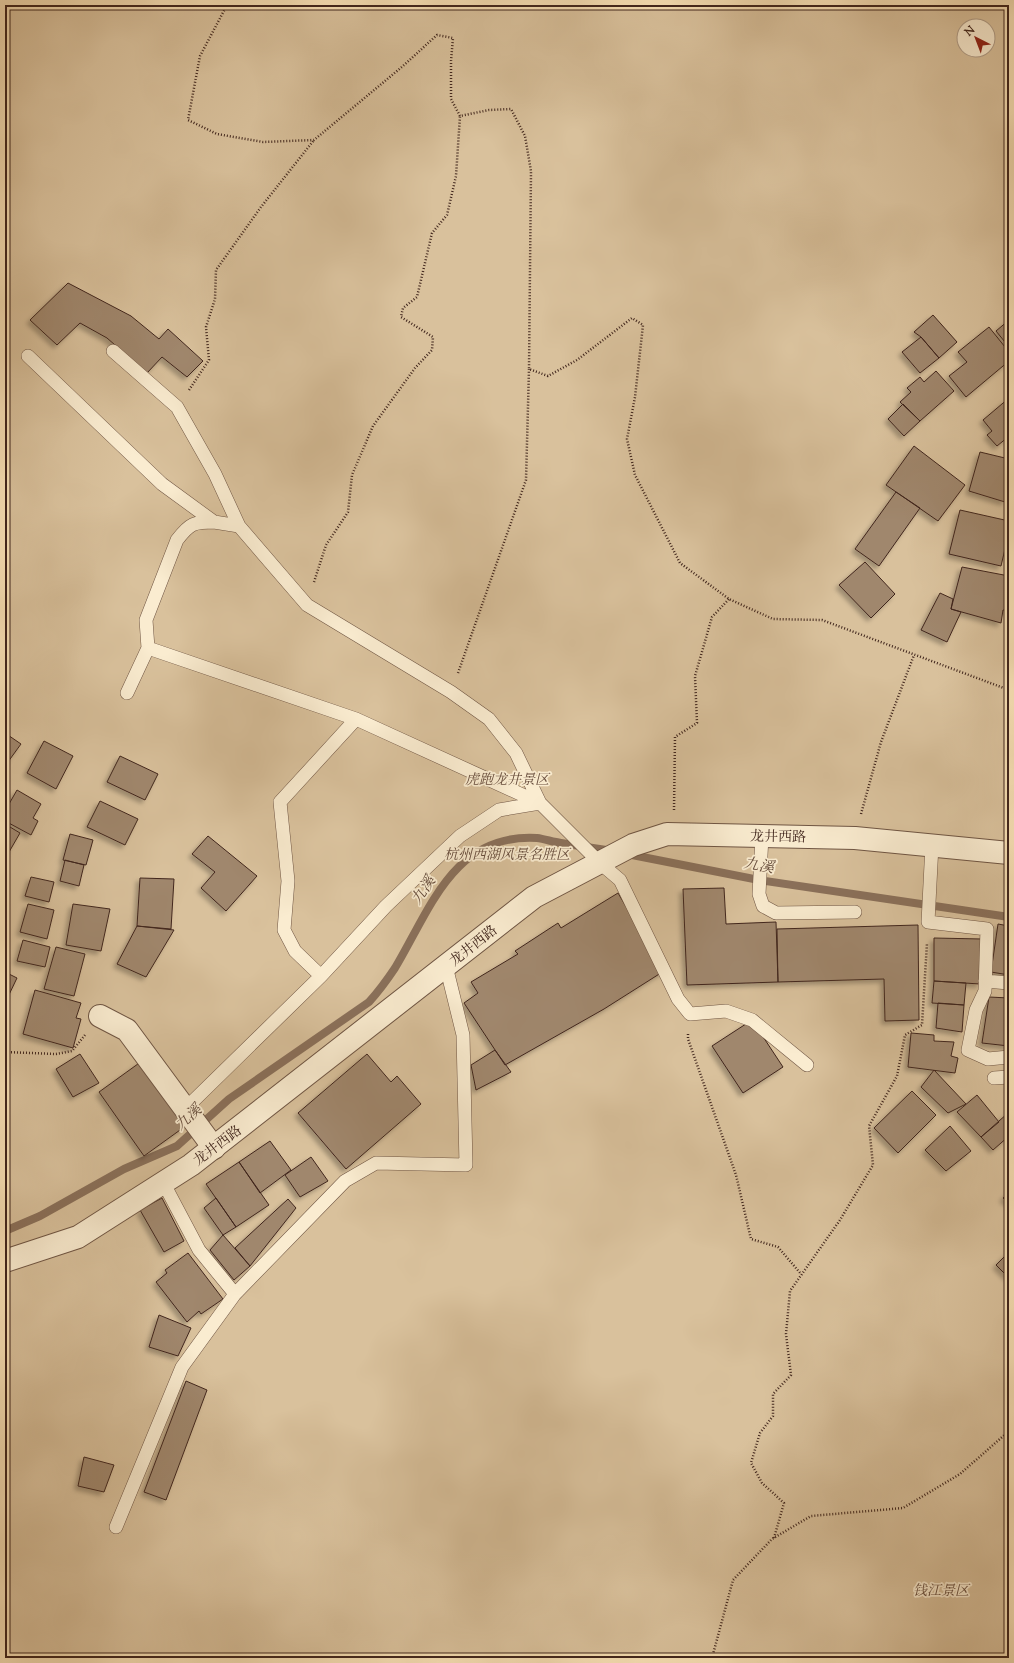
<svg xmlns="http://www.w3.org/2000/svg" width="1014" height="1663" viewBox="0 0 1014 1663" font-family="'Sorts Mill Goudy','Noto Serif SC',serif">
<defs>
<filter id="shadow"><feDropShadow dx="-3.5" dy="3.5" stdDeviation="2" flood-color="#0004"/></filter>
</defs>
<rect width="100%" height="100%" fill="#f8e1b6"/>
<filter id="stains"><feTurbulence type="fractalNoise" baseFrequency=".005" numOctaves="4"/><feColorMatrix values="0 0 0 0 .2 0 0 0 0 .09 0 0 0 0 .02 0 0 0 .5 -.17"/></filter>
<radialGradient id="worn" r=".72"><stop offset=".6" stop-color="#630" stop-opacity="0"/><stop offset="1" stop-color="#630" stop-opacity=".3"/></radialGradient>
<path fill="#d9c19c" stroke="#8d745c" fill-rule="evenodd" d="M5,5H1009V1658H5ZM964,26H988V50H964Z"/>
<g fill="none" stroke-linecap="round" stroke-linejoin="round">
<path stroke="#8a705a" stroke-width="8" d="M627,854L759,880L1009,917
M5,1231L40,1216L124,1169L177,1146L229,1099L369,1002C379,991 387,980 395,968C430,910 453,833 537,838C545,839 553,842 561,843C578,846 595,848 612,851"/>
</g>
<path fill="#a0876d" stroke="#41261d" filter="url(#shadow)" d="M68,283L131,316L159,339L168,329L203,361L187,377L162,357L147,373L107,338L80,323L57,345L30,320Z
M933,315L957,342L939,358L921,337L914,332Z
M1009,320V347L996,331Z
M989,327L1009,352V361L966,397L949,376L967,362L958,352Z
M921,337L939,358L920,373L902,352Z
M936,371L954,391L920,421L900,402L911,392L907,388L920,377L924,382Z
M1009,398V439L1008,437L997,446L987,435L992,431L983,420Z
M903,404L920,421L904,436L888,419Z
M914,446L965,485L938,521L886,485Z
M980,452L1009,459V487L1005,502L969,491Z
M896,492L920,508L879,566L855,549Z
M960,510L1009,521V532L1001,566L949,554Z
M865,562L895,594L871,618L839,585Z
M962,567L1009,576L1006,593L1009,594V610H1003L1001,623L951,609Z
M940,593L953,599L951,609L961,612L947,642L921,630Z
M5,733L21,744L5,766Z
M44,741L73,756L56,789L27,773Z
M120,756L158,774L145,800L107,782Z
M17,790L41,804L33,818L38,821L31,835L5,821V811Z
M100,801L138,819L125,845L87,827Z
M5,824L20,833L5,859Z
M70,834L93,840L86,865L63,860Z
M208,836L257,876L226,911L201,888L215,872L192,854Z
M65,860L84,865L79,886L60,881Z
M31,877L54,882L49,902L25,896Z
M140,878L174,879L171,929L137,926Z
M724,888L726,924L776,922L778,982L687,985L683,889Z
M618,893L664,971L604,1009L505,1065L464,1003L478,993L471,982L518,954L515,951L558,923L561,928Z
M28,904L54,910L47,939L20,932Z
M73,904L110,909L101,951L66,945Z
M998,924L1009,926V975L991,972Z
M918,925L919,1020L885,1021L884,979L778,982L777,929Z
M137,926L174,930L146,977L117,964Z
M934,938L982,939L980,984L934,981Z
M23,940L50,947L45,967L17,961Z
M56,947L85,954L74,996L44,989Z
M5,972L17,978L5,1003Z
M934,981L966,983L964,1005L932,1003Z
M35,990L81,1003L76,1018L81,1019L73,1048L23,1034Z
M989,997L1009,998V1046L982,1043Z
M938,1003L964,1005L962,1032L936,1028Z
M752,1020L783,1067L743,1093L712,1046Z
M911,1033L934,1035V1041L954,1042L951,1056L958,1058L955,1073L908,1067Z
M495,1050L511,1072L476,1090L471,1065Z
M80,1054L99,1083L73,1097L56,1069Z
M367,1054L391,1082L397,1076L421,1104L346,1169L298,1113Z
M142,1061L187,1125L144,1156L99,1092Z
M934,1070L966,1104L948,1113L921,1087Z
M912,1091L936,1115L898,1153L874,1128Z
M977,1095L999,1122L981,1137L957,1112Z
M1008,1113L1009,1136L993,1150L981,1137Z
M950,1126L971,1151L946,1171L925,1150Z
M270,1141L291,1170L260,1193L239,1162Z
M311,1157L328,1181L300,1197L285,1175Z
M239,1162L269,1205L236,1227L206,1184Z
M1009,1192V1204L1003,1198Z
M162,1198L184,1241L164,1252L140,1210Z
M216,1198L236,1227L223,1235L204,1208Z
M288,1199L296,1208L250,1266L235,1248Z
M223,1235L250,1266L234,1280L210,1250Z
M1009,1252V1278L996,1265Z
M188,1253L223,1299L201,1314L199,1311L187,1322L156,1282L167,1273L165,1270Z
M159,1315L191,1328L178,1356L149,1347Z
M186,1381L207,1390L166,1500L144,1492Z
M84,1457L114,1465L104,1492L78,1486Z"/>
<g fill="none" stroke-linecap="round" stroke-linejoin="round">
<g stroke="#6f5543" stroke-width="14">
<path id="service" d="M113,351L177,407L215,474L239,526
M28,356L162,484L214,522L239,526L307,605L451,692L489,719L516,753L540,803L600,863L620,880L678,999L690,1014L726,1011L752,1020L807,1065
M148,648L146,620L177,540C190,523 194,522 214,522
M127,693L148,648L356,719L540,803
M762,836L759,894L763,906L776,913L855,912
M932,845L928,922L987,929L985,991L976,1010L968,1050L988,1059L1009,1057
M321,976L295,951L284,930L288,881L280,802L356,719
M985,981L1009,983
M994,1078L1009,1077
M185,1109L321,976L386,906L460,836L499,810L540,803
M163,1182L199,1250L235,1294
M116,1527L182,1367L235,1294L345,1181L376,1163L466,1165L463,1035L446,966"/>
</g>
<g stroke="#6f5543" stroke-width="24">
<path id="minor" d="M100,1016L127,1030L214,1148"/>
</g>
<g stroke="#6f5543" stroke-width="24">
<path id="tertiary" d="M5,1261L78,1237L191,1165L534,897L633,845L667,834L762,836L855,838L1009,853"/>
</g>
<path stroke="#41261d" stroke-width="2.5" stroke-dasharray="1 2" stroke-linecap="butt" d="M227,5L200,56L188,120L217,134L263,142L314,140L403,66L437,35L453,38L451,61V99L460,116L489,110L511,109L525,136L531,171L529,369L548,376L577,360L632,318L643,325L635,397L627,439L635,475L680,563L729,599L773,619L822,620L1009,690
M189,390L209,360L206,327L215,299L216,270L261,207L314,140
M314,582L326,545L348,512L352,475L373,426L415,368L432,350L433,337L401,317L403,308L417,297L432,233L447,215L456,176L460,116
M458,673L526,480L529,369
M674,810L675,737L697,723L695,676L712,617L729,599
M861,814L881,742L914,655
M688,1034V1039L736,1175L751,1239L778,1247L801,1274
M5,1052L56,1054L72,1051L85,1035
M774,1538L784,1503L762,1483L751,1463L760,1433L773,1416V1394L791,1375L786,1334L790,1291L840,1220L873,1165L869,1126L897,1076L905,1035L922,1025L927,943
M712,1658L733,1580L772,1539L811,1516L903,1508L960,1474L1009,1431"/>
<use href="#service" stroke="#faecd0" stroke-width="13"/>
<use href="#minor" stroke="#faecd0" stroke-width="22"/>
<use href="#tertiary" stroke="#faecd0" stroke-width="22"/>
</g>
<g text-anchor="middle" stroke-width="3.5" stroke-linejoin="round" paint-order="stroke">
<g font-size="14" font-style="italic" fill="#674d3d" stroke="#faecd0">
<text x="507" y="784">虎跑龙井景区</text>
<text x="507" y="859">杭州西湖风景名胜区</text>
<text x="941" y="1595">钱江景区</text>
</g>
<g font-size="14" fill="#41261d" stroke="#faecd0">
<text transform="translate(778 836) rotate(1)" y="5">龙井西路</text>
<text transform="translate(473 945) rotate(-38)" y="5">龙井西路</text>
<text transform="translate(217 1145) rotate(-37)" y="5">龙井西路</text>
</g>
<g font-size="15" font-style="italic" fill="#654b3b" stroke="#faecd0">
<text transform="translate(759 865) rotate(10)" y="5">九溪</text>
<text transform="translate(423 890) rotate(-56)" y="5">九溪</text>
<text transform="translate(188 1117) rotate(-42)" y="5">九溪</text>
</g>
</g>
<rect width="1014" height="1663" fill="none" stroke="#f8e1b6" stroke-width="20"/>
<rect x="6" y="6" width="1002" height="1651" fill="none" stroke="#41261d" stroke-width="2"/>
<rect x="10" y="10" width="994" height="1643" fill="none" stroke="#41261d"/>
<g transform="translate(976 38) rotate(318)"><circle r="19" fill="#faecd0" stroke="#b09d88"/>
<path d="M0-3L7 15L0 10L-7 15Z" fill="#8f2418"/>
<text y="-6" font-size="11" font-weight="bold" text-anchor="middle" fill="#41261d">N</text>
</g>
<rect width="100%" height="100%" filter="url(#stains)"/>
<rect width="100%" height="100%" fill="url(#worn)"/>
</svg>
